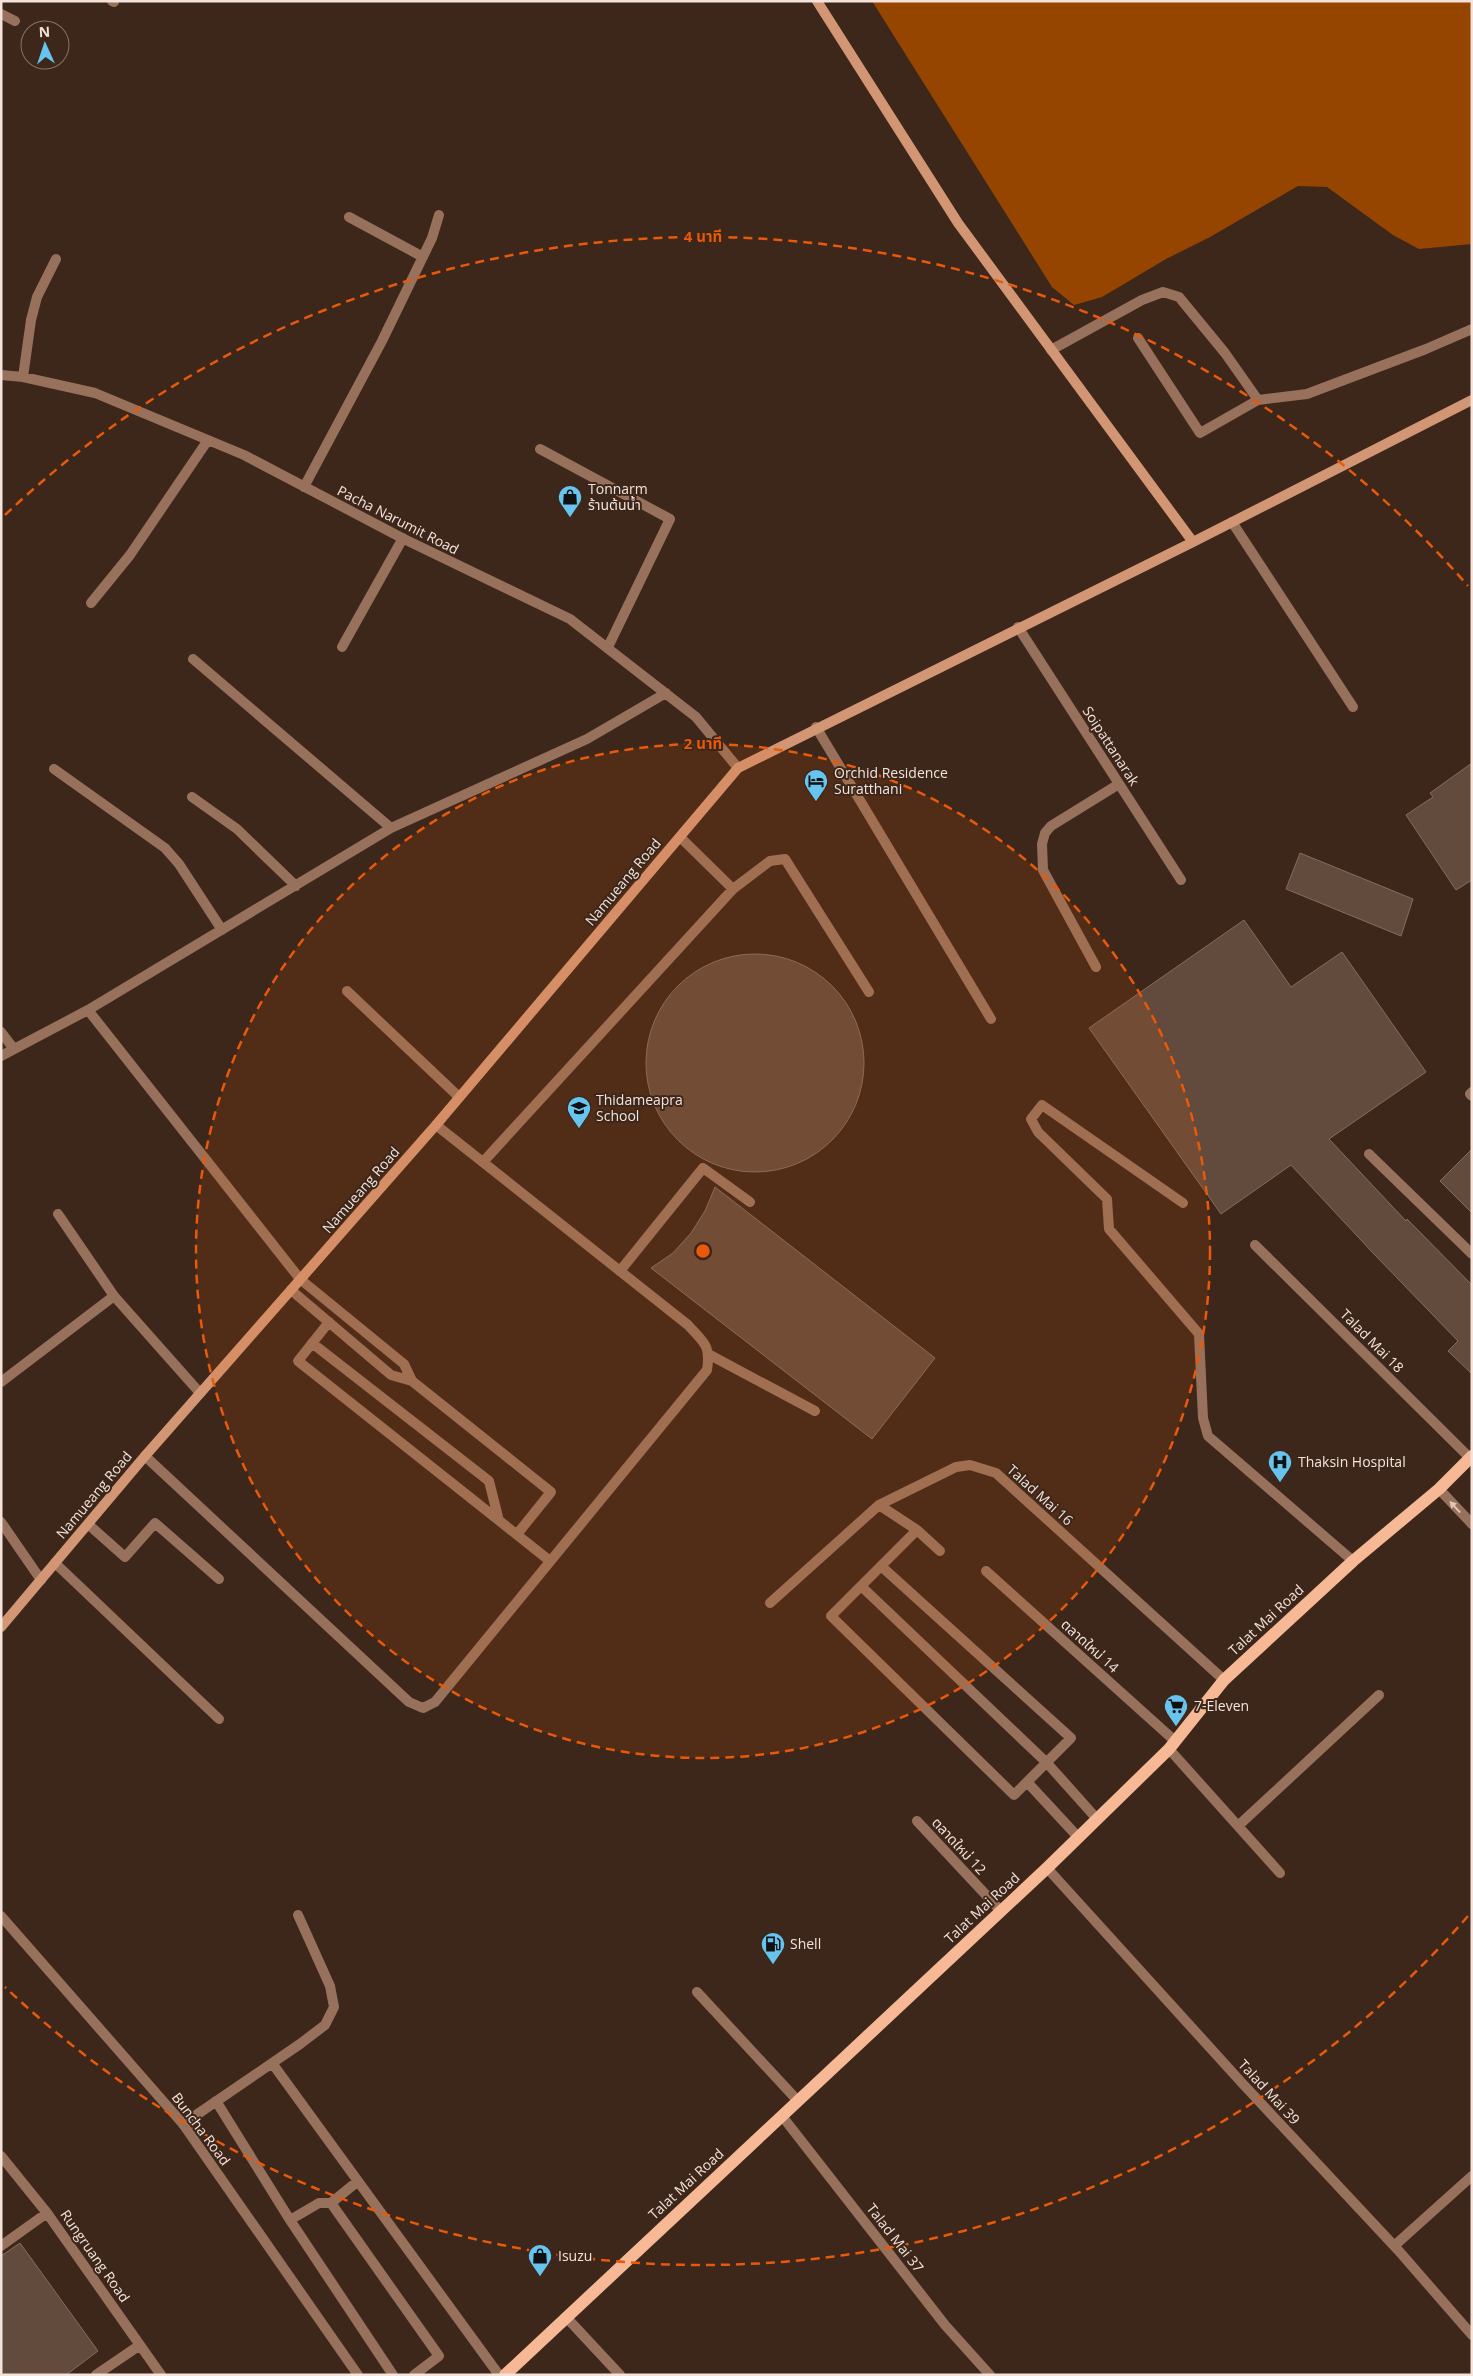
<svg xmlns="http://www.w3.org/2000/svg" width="1473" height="2376" viewBox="0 0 1473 2376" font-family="'Open Sans','Noto Sans Thai',sans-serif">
<rect width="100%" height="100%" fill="#3d271a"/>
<path fill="#964500" d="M872,1H1472V244L1419,249L1393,235L1327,187L1298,186L1210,237L1166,259L1102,297L1074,305L1052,287Z"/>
<path fill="#624a3c" stroke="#866c5d" d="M1472,763V880L1456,890L1406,815L1433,797L1430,793Z
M1300,853L1413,899L1401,936L1286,889Z
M1244,920L1291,987L1342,952L1426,1072L1329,1139L1406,1221L1407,1219L1472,1285V1374L1448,1351L1458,1341L1373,1253L1291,1165L1221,1214L1089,1028Z
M646 1063a109 109 0 1 1 218 0a109 109 0 1 1-218 0Z
M1472,1149V1213L1440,1181Z
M715,1187L935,1358L872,1439L651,1268L673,1253L691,1233L705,1211Z
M20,2243L98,2351L66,2375H1V2256Z"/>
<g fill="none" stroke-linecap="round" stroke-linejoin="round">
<path stroke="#97715b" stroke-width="10" d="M1,14L15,21
M1138,338L1200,433L1258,400
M1051,350L1142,300L1163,292L1179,297L1225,353L1258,400L1307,394L1426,349L1472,329
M1232,522L1353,707
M680,837L733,889
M1472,1092L1470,1094L1472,1096
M483,1162L733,889L770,861L785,859L869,992
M1183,1203L1042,1105L1031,1119L1038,1132L1107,1199L1109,1229L1199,1334L1203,1418L1208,1436L1353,1561
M58,1214L114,1296L200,1393
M620,1271L703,1168L750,1202
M300,1279L404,1364L412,1381
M291,1290L391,1375L412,1381L551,1492L518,1533
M329,1322L298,1361L550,1561
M312,1343L489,1481L498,1517
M710,1355L815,1411
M1,1382L114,1296
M879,1505L917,1530L940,1551
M1,1522L41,1580
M89,1525L125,1557L155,1523L219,1579
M881,1566L1071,1738L1014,1795L831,1616L917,1530
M861,1586L1047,1763L1097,1819
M770,1603L879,1505L956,1467L970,1465L996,1473L1224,1680
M1028,1783L1078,1837
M697,1992L798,2101
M272,2063L499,2375
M216,2101L290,2220L393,2375
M183,2124L300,2044L325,2025L334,2007L330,1986L298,1915
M331,2203L439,2356L414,2375
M290,2220L319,2203H331L358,2181
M566,2317L620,2375"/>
<path stroke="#97715b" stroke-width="10" d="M112,1L114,2
M349,217L423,257
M1,375L23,377L95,393L244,455L404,539L570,619L696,717L738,768
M23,377L31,320L37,297L56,259
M540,449L670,519L608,647
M304,487L382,341L432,238L439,215
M91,603L130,555L208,440
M1018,627L1181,880
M342,647L403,538
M193,659L391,828
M816,727L991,1019
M54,769L165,848L179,864L222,930
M192,797L237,829L296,886
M1096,967L1043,870L1042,844L1045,833L1051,826L1119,784
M347,991L459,1097
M88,1010L300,1279
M1,1032L14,1049
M1,1056L88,1010L391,828L587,739L666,693
M1369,1154L1472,1254
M1255,1245L1470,1458
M145,1456L409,1702L423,1708L435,1702L707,1370C711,1345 704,1343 688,1325L436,1125
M1439,1489L1472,1524
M55,1563L219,1719
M986,1571L1175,1741
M1169,1749L1280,1873
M917,1821L1001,1911
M1238,1826L1379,1695
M1047,1868L1242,2083L1398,2250L1472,2335
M1,1916L183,2124L358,2375
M782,2116L945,2325L990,2375
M1,2156L47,2213L161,2375
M1,2246L47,2213
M1394,2246L1472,2176
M96,2375L140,2345"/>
<path stroke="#d39674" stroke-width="10" d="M817,1L958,223L1193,542
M1,1627L145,1456L436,1125L738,768L1193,542L1472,400"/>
<path stroke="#f7b895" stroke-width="12" d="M505,2375L1047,1868L1169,1749L1224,1680L1353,1561L1439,1489L1472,1456"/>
</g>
<defs><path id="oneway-solid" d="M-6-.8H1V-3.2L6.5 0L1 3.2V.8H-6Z" transform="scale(1.25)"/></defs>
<use fill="#dcc6bb" href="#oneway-solid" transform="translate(1455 1507) rotate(-133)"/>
<circle cx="703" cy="1251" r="507" fill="#e8590c" fill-opacity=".12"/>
<g fill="none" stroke="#e8590c" stroke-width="2.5" stroke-dasharray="9 6">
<circle cx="703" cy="1251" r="507"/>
<path d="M1468 1916A1014 1014 0 0 1 5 1987M5 515A1014 1014 0 0 1 1468 586"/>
</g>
<defs>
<g id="shop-pin" transform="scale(1.25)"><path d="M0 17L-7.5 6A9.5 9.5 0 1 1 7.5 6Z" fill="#67c4ef" stroke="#3d271a"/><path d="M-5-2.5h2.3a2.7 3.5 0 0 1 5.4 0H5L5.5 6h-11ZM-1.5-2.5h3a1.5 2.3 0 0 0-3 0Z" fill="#111"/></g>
<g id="hotel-pin" transform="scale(1.25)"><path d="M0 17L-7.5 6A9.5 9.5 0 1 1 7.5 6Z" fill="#67c4ef" stroke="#3d271a"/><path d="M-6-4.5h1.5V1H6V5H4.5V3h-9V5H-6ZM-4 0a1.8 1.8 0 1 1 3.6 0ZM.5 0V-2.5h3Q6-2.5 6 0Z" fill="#111"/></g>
<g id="school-pin" transform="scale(1.25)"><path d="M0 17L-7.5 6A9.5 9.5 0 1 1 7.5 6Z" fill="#67c4ef" stroke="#3d271a"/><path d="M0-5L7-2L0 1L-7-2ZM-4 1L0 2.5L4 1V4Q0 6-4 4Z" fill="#111"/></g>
<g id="hospital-pin" transform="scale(1.25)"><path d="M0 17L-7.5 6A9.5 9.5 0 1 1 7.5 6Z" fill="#67c4ef" stroke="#3d271a"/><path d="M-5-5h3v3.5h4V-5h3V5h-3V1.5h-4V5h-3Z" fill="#111"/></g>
<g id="supermarket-pin" transform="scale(1.25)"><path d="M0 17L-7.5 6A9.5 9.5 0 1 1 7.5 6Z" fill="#67c4ef" stroke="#3d271a"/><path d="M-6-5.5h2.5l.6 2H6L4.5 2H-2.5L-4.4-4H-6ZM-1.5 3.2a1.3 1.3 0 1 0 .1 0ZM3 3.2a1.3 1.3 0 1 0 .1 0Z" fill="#111"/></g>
<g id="fuel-pin" transform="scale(1.25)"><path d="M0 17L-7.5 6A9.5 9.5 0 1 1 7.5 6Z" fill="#67c4ef" stroke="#3d271a"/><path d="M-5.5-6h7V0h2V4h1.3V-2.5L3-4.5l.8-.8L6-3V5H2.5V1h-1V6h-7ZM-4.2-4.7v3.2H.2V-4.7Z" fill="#111"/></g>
</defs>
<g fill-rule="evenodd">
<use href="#shop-pin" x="570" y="497"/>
<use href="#hotel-pin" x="816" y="781"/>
<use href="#school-pin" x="579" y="1108"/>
<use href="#hospital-pin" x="1280" y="1462"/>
<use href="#supermarket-pin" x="1176" y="1706"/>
<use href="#fuel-pin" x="773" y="1944"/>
<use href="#shop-pin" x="540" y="2256"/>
</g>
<g text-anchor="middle" stroke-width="4" stroke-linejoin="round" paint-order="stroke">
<g font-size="14" fill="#f3e3db" stroke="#3d271a" text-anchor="start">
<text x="588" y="494">Tonnarm<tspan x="588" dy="16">ร้านต้นน้ำ</tspan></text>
<text x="834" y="778">Orchid Residence<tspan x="834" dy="16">Suratthani</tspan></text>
<text x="596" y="1105">Thidameapra<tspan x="596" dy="16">School</tspan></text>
<text x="1298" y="1467">Thaksin Hospital</text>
<text x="1194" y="1711">7-Eleven</text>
<text x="790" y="1949">Shell</text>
<text x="558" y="2261">Isuzu</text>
</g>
<g font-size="14" fill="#f3e3db" stroke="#3d271a">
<text transform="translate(398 520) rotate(27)" y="5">Pacha Narumit Road</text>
<text transform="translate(1111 746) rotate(57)" y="5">Soipattanarak</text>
<text transform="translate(623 882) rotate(-50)" y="5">Namueang Road</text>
<text transform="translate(361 1190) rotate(-49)" y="5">Namueang Road</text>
<text transform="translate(1372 1341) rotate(45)" y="5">Talad Mai 18</text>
<text transform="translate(94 1495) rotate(-50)" y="5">Namueang Road</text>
<text transform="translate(1040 1495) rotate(42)" y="5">Talad Mai 16</text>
<text transform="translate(1266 1620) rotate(-43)" y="5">Talat Mai Road</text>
<text transform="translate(1090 1646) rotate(42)" y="5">ตลาดใหม่ 14</text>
<text transform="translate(959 1846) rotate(47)" y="5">ตลาดใหม่ 12</text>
<text transform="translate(982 1908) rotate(-43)" y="5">Talat Mai Road</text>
<text transform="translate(1269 2092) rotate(47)" y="5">Talad Mai 39</text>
<text transform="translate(201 2129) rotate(53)" y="5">Buncha Road</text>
<text transform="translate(686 2184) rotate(-43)" y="5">Talat Mai Road</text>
<text transform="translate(895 2238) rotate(52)" y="5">Talad Mai 37</text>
<text transform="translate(95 2256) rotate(55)" y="5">Rungruang Road</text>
</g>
</g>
<circle cx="703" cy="1251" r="8" fill="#e8590c" stroke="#3d271a" stroke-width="2.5"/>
<g font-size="15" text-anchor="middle" font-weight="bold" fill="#e8590c" stroke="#3d271a" stroke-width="4" stroke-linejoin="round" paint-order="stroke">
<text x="703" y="242">4 นาที</text>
<text x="703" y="749">2 นาที</text>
</g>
<rect width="1473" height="2376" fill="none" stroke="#f3e3db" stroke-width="5"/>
<g transform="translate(45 45) rotate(357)"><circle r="24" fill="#3d271a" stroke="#867267"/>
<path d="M0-4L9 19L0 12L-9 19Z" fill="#67c4ef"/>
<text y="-8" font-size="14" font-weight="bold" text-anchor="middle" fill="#f3e3db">N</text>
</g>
</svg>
